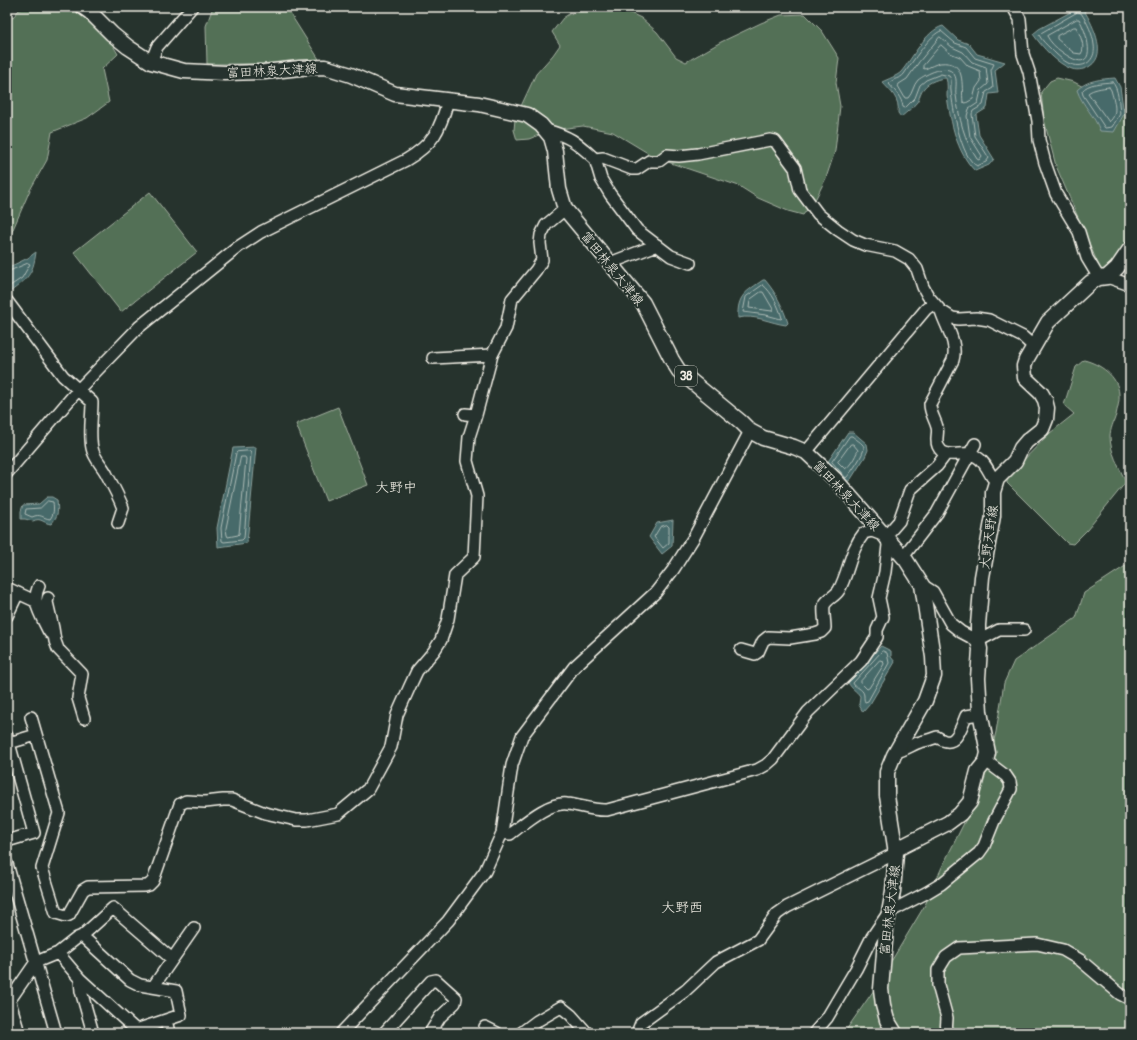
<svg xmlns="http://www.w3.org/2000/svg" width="1137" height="1040" viewBox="0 0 1137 1040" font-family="Pangolin,'Klee One',sans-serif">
<rect width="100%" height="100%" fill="#26332d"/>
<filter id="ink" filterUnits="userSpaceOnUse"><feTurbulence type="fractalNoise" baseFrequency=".025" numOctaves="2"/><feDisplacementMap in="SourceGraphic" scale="8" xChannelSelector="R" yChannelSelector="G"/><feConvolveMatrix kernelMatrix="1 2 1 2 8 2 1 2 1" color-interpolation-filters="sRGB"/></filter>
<g filter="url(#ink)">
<path fill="#536f57" stroke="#a4b0a0" d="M26,7H73L112,44L118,54L102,69L109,102L87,118L52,132L47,160L30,190L7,243V24L19,10Z
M213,7H286L322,64H207L206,26Z
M599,7L624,10L641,18L657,32L676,57L686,62L721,42L761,23L781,15L805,14L822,31L839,58L836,83L840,106L835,151L826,178L816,198L803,215L788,211L758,198L739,186L656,158L613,132L583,126L551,130L529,139L517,140L514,130L515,119L536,74L553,55L560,45L552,32L563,18L569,14Z
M1057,78L1074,82L1127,110L1130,113V247L1101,271L1056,166L1044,120L1041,92L1050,81Z
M150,192L197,252L121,312L74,252Z
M1084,360C1100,364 1118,376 1119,394C1120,401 1117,409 1116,415C1114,421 1110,430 1110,436C1110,452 1119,467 1126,482L1087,530L1073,544L1067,543L1007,483V477L1050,433L1074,414L1064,405L1076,367Z
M338,407L368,485L326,501L296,424Z
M1130,563V1033H844L874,990L925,905L942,867L983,785L996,732L1004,683L1014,661L1076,618L1084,593Z"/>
<path fill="#466a6a" stroke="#8ca09c" d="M1080,7H1082C1091,21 1109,54 1090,66C1086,69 1078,71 1072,69C1057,64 1042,47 1033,34L1039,29Z
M943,26L958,40L969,44L977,54L1005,62L995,70L998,93L989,94L987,108L976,115L979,135L994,159L989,165L975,171C956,151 951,123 947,96C947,91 948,83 946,78C940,78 928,82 924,88C920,91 920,98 917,102C912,108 907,112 901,117L898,113C900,98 891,92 882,82C888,79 897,76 901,72C913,58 925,31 943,26Z
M1115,78L1120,87L1124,114L1114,132L1100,131C1095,116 1082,105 1077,90C1087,80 1101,79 1115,78Z
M36,252C33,275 27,279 10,292L8,291L7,268L28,258Z
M763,280H765C776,293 783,307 788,323L786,325C770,323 755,314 738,318C737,295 746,292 763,280Z
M848,432H853L867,444L868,450L865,457L851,479L846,483L827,463Z
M256,447L247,543L218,547L217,528L233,448Z
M47,497H52L57,500C58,511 59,515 51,524C43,523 41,517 33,521L25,519H21V511L23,505L39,504Z
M673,520L672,546L662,554L649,537L657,523Z
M881,646L891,651V657L895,662L870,704L863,712L859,705L860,696C856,690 851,689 848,682Z"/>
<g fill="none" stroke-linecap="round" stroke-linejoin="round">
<path stroke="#aebbb6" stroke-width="1" d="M1078,12L1081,13C1087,22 1093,34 1094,45C1096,57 1088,68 1074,65C1066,64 1057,55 1051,49C1047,45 1042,41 1039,35L1041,33Z
M1077,19H1079C1091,40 1097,78 1062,52C1056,48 1050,42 1047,36Z
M1074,27H1076C1080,35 1086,47 1081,54L1074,53L1057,39V36Z
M941,31L955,43L966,47L975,58L994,64L991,70L993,88L986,92L983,105L973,111L972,114L975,136L989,158L986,162L977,166C960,157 953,108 951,91C950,85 953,81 949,76L941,74L926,80L920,85L915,98L905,108L903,107C902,98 895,91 889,84C892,78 901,79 904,74C911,64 931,33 941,31Z
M940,37L952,47L963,52L972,62L986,67L988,84L981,90L978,103L969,109L967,116L970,137L982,156L979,160L977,159C964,140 959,118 956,95C955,88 958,80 954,74C947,63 926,74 918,80C913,85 913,93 908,98H905L898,86L899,84L907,79L919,62Z
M941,45L950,53L960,57L968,66L980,71L981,81L976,88L973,99L966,103L963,102C961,85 967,60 940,63C935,64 930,67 925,69L923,68V66Z
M1112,82C1119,88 1119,105 1120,114L1112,127L1105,128L1083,95L1082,91C1088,83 1102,83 1112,82Z
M1109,87L1111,90C1114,101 1119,114 1109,122L1088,93C1093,89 1102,88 1109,87Z
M7,272L28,263L30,264L22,278L7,288
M763,285C772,292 779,307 782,318L781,319L766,315L743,312L746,297Z
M761,292H763L773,309L772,311L749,308L750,300Z
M850,436H852C855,439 863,443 864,447C865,453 850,474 846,478L832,462Z
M851,444H853L858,450C855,457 851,465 845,469L838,462Z
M250,451L251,454L244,538L242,540L224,542L222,541L221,528L236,453L237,452Z
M241,457H245L246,459L239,534L238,535L228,537L227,535L226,529Z
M48,501L53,502C54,509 54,514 50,519C42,518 41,513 32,517L25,514L26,509L40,508Z
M667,525L669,527V543L663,548L654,537L660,527Z
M883,651L887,653L889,663L868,701L865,702C864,700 864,698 864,696C864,690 858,688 854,685L853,683L881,652Z
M880,660L883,661L884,664L869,688L867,689L861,683V681Z"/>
<g stroke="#f4f1e8" stroke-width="14">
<path id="minor" d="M1013,7L1020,19L1023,54L1029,72L1038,121L1039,140L1045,163L1056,194L1079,232L1087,258L1099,278
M151,62L157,47L192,7
M546,130C571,137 576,142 595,159L603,158L632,169H637L649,161H659L667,155L679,156L698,154L770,140L775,141L795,168L800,190L818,214L838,230L853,240L865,245L895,251L909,259L917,269L923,287L928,296L941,311L952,318L959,319L976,318L989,320L1023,337L1034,347
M595,159L601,179L610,194L637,230L671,256L690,263
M610,263L657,245
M1107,277L1130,285
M7,301L63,376L92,402C92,417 89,433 92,448C94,459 103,466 107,475C113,486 119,497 123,508L118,523
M941,311C946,327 958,343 953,360L930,404C930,413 935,419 937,427C939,433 935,439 938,446C945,462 965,448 977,457C984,461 988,470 992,477
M433,358L492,355L506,328L512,299L536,270L542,260L540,243L541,235L546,225L565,209
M476,415L492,355
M806,452L926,309L934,303
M7,473L78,390L139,327L238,247L261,232L406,160C433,144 440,131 448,100
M886,536L899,521L910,490L937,466L946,454
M903,557L937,513L975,444
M922,585L933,592L951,624L961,632L978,641L999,630H1024
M39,586C31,602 41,615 48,630L50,633
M7,588L35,601
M48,598L47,602L53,628L55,641L58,649L82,674L78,698L84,718
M7,616L18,593
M741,650L755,654L758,652L763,641L768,637L790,638L815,634L821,632L825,628C825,621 823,612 824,606C826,599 835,597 839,590C849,572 850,550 864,533L872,531L885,536
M31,717L59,813L42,868L56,913L66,916L69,915L83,890L88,887L145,886L149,885L153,881L180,804L186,801L205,802L223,800H232L265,813L296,820H307L338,814L368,789L391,747L397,715L410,686L417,671L434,651L441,640L448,619L455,575L474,557L477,496L467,461L469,437L476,415L465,414
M7,736L34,833L7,841
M9,743L36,735
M896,752C904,750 910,746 917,743C923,741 930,740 937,737C940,739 946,742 950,741C958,739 963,723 966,716L980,714
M502,833L510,834C525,823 548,802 567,804C580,805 593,811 607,810L757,770L766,765L773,759L808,712L861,661L877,637V630L883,617L879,598L885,572L888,545L886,536
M7,864L56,1033
M82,936L130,980L140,985L176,991L181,1015L136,1030
M58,953L77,938L82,936L113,908L172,959
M80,979L81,991L93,1033
M153,987L194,928
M8,995L19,1033
M7,1004L36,962L58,953L80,979L136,1030L137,1033
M166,1020L169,1033
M485,1027L497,1033
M341,1033L448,921L485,871L502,833L512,765L522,736L574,667L656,592L673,570L694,537L750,431
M384,1033L431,981L436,980L456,998L455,1003L440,1017L430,1033
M521,1033L537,1021L561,1007L571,1015L587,1033
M637,1033L641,1023L685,991L716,962L758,940L777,914L787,907L896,853
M814,1033L827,1018L856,969L872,937L889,912L926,893L941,884L979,853L984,846L994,821L1011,789L1010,782L1006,776L986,761
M946,1033L947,1018L938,985V970L946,957L959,948L1037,944L1063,950L1080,960L1120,994L1130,999"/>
</g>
<g stroke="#f4f1e8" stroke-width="17">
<path id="major" d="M83,7L90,12L112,34L128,47L151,62L184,71L225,73L264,72L300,68L325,67L351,75L395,94L479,104L527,115L541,125L551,137L555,151L559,189L565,209L643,303L672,360L679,371L741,422L750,431L763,438L794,447L806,452L835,479L906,560L922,585L933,657L934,676L925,701L894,755L887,772V796L896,853L893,891L886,929L881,989L883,1005L887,1020L895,1033
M895,850L948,823L960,814L970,802L978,771L986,761L988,753L980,712L978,678L980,649L978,641V625L982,577L993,516V492L997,479L1015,461L1021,448L1027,441L1042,429L1046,419L1047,408L1045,400L1041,393L1025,378L1024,366L1026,360L1048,322L1091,282L1099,278L1107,277L1117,268L1130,249"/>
</g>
<use href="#minor" stroke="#26332d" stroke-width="11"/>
<use href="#major" stroke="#26332d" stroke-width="14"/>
</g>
</g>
<g text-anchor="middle" stroke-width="4" stroke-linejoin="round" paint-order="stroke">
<rect fill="#26332d" stroke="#b6b8b0" stroke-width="1" x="675" y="366" width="22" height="20" rx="3"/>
<g font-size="12" font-weight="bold" fill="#f4f1e8">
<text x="686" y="380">38</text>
</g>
<g font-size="13" fill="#f4f1e8" stroke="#26332d">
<text transform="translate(272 70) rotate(-3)" y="5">富田林泉大津線</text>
<text transform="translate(613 268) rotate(51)" y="5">富田林泉大津線</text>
<text transform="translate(847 495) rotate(47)" y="5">富田林泉大津線</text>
<text transform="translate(988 537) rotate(-82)" y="5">大野天野線</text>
<text transform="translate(889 910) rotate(-83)" y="5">富田林泉大津線</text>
</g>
<g font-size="14" fill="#f4f1e8" stroke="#26332d">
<text x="396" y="492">大野中</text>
<text x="682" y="912">大野西</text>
</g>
</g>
<rect width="1137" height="1040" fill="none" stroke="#26332d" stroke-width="24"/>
<rect x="12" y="12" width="1113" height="1016" fill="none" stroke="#f4f1e8" stroke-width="1.5" filter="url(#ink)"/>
</svg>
